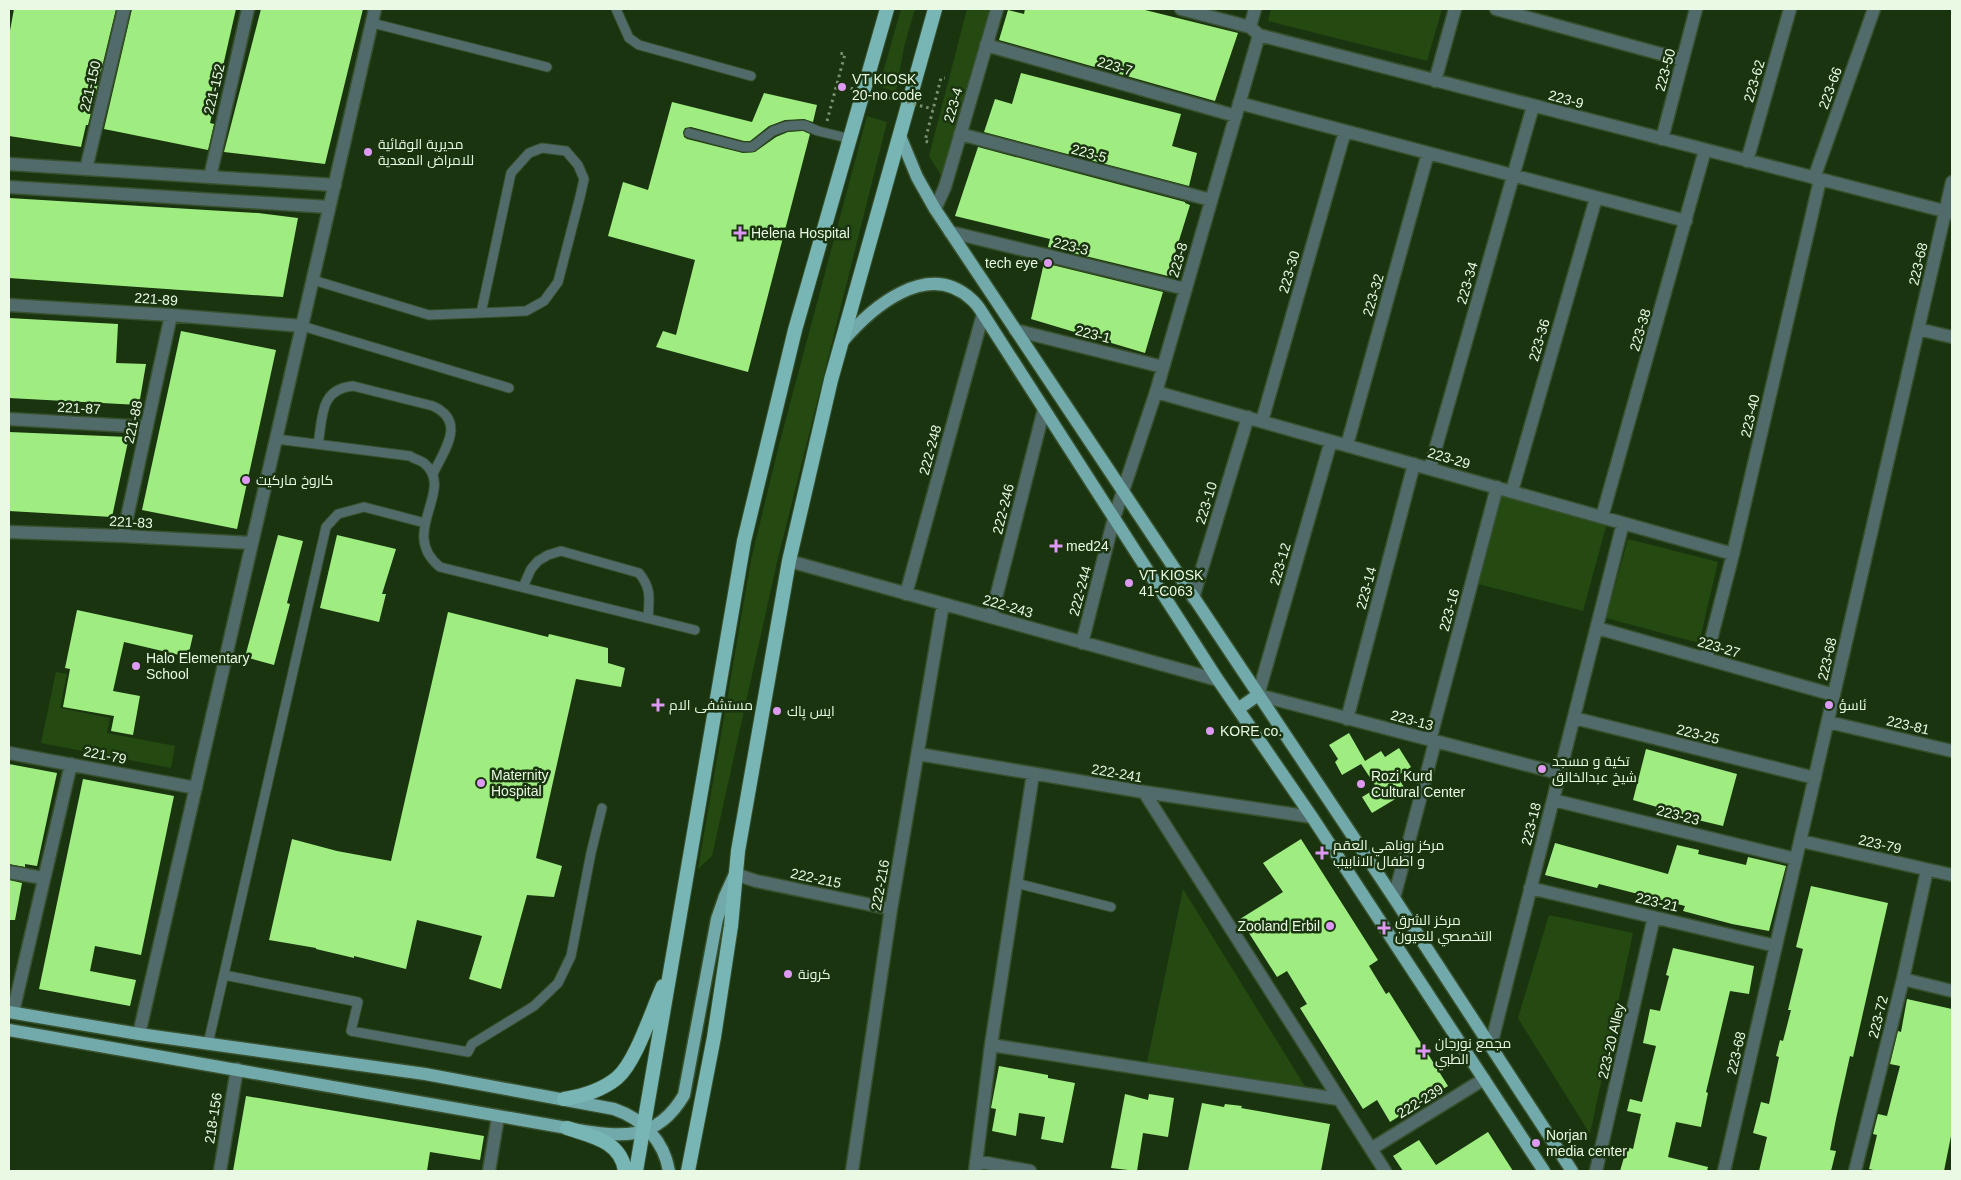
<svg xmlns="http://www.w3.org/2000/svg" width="1961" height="1180" viewBox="0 0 1961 1180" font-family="Helvetica,Cairo,sans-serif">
<rect width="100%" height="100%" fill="#1a340f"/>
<path fill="#244a12" d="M901,9H915L904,47L896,92L879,86Z
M967,9H990L943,178L929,156Z
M1271,9H1442L1427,61L1268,21Z
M867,116L887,122L777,562L712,856L698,869L751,560L779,445Z
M1499,494L1607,523L1583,611L1478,584Z
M1628,539L1718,562L1699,643L1606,618Z
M56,672L67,674L60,708L110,718L107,733L175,746L171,768L41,743Z
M1183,889L1311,1096L1145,1072Z
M1549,915L1633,933L1590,1134L1518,1018Z"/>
<path fill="#9fed80" d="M14,9H116L88,125H86L81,147L9,136V36Z
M132,9H236L210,123L214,124L208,150L104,129Z
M261,9H363L325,164L224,152Z
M1025,9H1141L1238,33L1215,101L999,40L1008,10L1024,14Z
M1021,73L1181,114L1172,146L1197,153L1189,186L984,132L995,99L1012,104Z
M764,93L817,105L813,122L804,119L785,120L769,126L750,141H744L691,127L685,128L683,132L684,137L687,139L743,153L755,152L776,137L788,132L803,131L810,134L748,372L656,347L663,331L676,335L695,260L608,236L623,182L648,190L672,102L752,122Z
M978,147L1185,202V203L1190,205L1168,276L1048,247L1050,239L955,216Z
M9,198L258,213L298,218L283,297L9,278Z
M1044,263L1163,292L1145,353L1031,319Z
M9,318L118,324L116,363L146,364L139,405L9,398Z
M181,331L276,350L237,529L142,510Z
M9,432L129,437L112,517L9,511Z
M278,535L303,541L287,603L290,604L274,665L245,657Z
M337,535L396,549L382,594H386L379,622L320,608Z
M77,610L193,635L188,657L124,642L113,691L140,696L133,735L111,731L114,716L63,707L70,669L65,668Z
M448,612L548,637L549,634L608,648V663L625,668L621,687L576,679L536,858L562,866L554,897L527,895L501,989L469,979L482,936L417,920L406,969L354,956V958L316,949V948L269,940L292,839L337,851L391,861Z
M1349,733L1365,761L1381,751L1385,757L1399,748L1411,767L1397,776L1407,792L1372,813L1362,797L1377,788L1361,764L1342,775L1335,762L1338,759L1329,745Z
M1646,749L1737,774L1723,826L1656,810L1657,807L1633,800Z
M9,764L57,773L37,866L25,864V867L9,864Z
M83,779L174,796L141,955L95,946L90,971L136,980L130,1006L39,989Z
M1301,839L1378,960L1369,966L1386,994L1389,992L1448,1086L1390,1122L1377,1100L1363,1109L1300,1008L1307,1004L1287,971L1277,977L1240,919L1283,892L1263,863Z
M1555,843L1668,874L1677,845L1699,850L1698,854L1746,865L1748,857L1786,866L1769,931L1732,924L1683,911L1685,906L1599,884L1597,888L1545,875Z
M9,880L22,883L15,920H9Z
M1811,886L1888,903L1860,1026L1853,1057L1850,1056L1836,1119L1830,1150L1836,1151L1831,1171H1759L1767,1137L1753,1133L1761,1102L1769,1104L1779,1057L1776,1056L1780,1040L1783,1041L1791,1010H1788L1803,949L1796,947Z
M1673,948L1754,966L1749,994L1730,991L1706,1092L1708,1093L1701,1127L1676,1122L1668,1157L1708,1167L1707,1171H1620L1627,1147L1633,1149L1641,1114L1627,1111L1630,1099L1642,1102L1656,1046L1643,1043L1650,1009L1660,1011L1669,976L1666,975Z
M1907,999L1952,1009V1131L1944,1171H1877L1869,1169L1877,1135L1873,1134L1878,1114L1887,1116L1900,1066L1890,1064L1898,1031L1901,1032Z
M999,1066L1048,1075V1078L1075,1083L1063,1143L1041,1139L1045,1117L1019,1113L1016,1136L992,1131L996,1109L991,1108Z
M1125,1094L1148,1100L1149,1094L1174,1098L1168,1137L1143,1133L1137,1171L1111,1168Z
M246,1096L484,1136L480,1160L430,1152L427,1171H233Z
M1202,1103L1224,1107L1225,1104L1242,1106L1241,1108L1330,1124L1321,1171H1188Z
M1488,1132L1513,1171H1403L1393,1156L1419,1140L1436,1165Z"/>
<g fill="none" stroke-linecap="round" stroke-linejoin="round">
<g stroke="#37502d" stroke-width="11">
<path id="service" d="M616,9L629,38L639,45L751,76
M372,23L547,67
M689,133L743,147H752L773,131L787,126L804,125L818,131L851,139
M313,280L429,315L526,311L544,301L558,282L580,197L584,179L578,165L566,151L542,148L529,153L511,173L481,313
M302,326L509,388
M276,439L410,456C414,459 420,460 424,463C457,490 397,532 440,567L695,630
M318,444C323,418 319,389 353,386L433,406C467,422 444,450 433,474
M523,587L531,569L538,561L548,555L561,551L639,573C652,589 649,599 648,618
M1016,883L1111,907
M224,975L358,1002L351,1031L468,1052L472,1044L534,1006L558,983L571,956L591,853L602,808
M208,1044L326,527L338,514L364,507L425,523"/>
</g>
<g stroke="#37502d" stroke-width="15">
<path id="minor" d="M1181,9L1250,27L1259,35L1952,213
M1496,9L1683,60
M1250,27L1255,9
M986,45L1236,116
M1435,81L1455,9
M1239,103L1686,221
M960,134L1211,200
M1662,139L1696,9
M1747,161L1790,9
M86,169L124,9
M210,177L248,9
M1814,178L1874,9
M935,209L945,187L997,9
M950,232L1186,289
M9,305L171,315L302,326
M1918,329L1952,337
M1015,330L1163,367
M1156,392L1733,554
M9,419L147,427
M1262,421L1345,131
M1331,441L1258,695L1558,773
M1347,445L1428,153
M1430,468L1533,106
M1512,491L1596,198
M1602,517L1705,150
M9,532L123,536L252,543
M123,536L171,315
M789,561L1218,680
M906,594L983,314
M1193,598L1248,417
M991,617L1044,409
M1597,628L1834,695
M1082,643L1114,518L1156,392L1259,35
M1706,659L1733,554L1820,180
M1574,718L1815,778
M1347,719L1414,464
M1828,722L1952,751
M1430,740L1497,487
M9,753L196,788
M918,754L1144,792L1312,817
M1144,792L1385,1171
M1553,800L1796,859
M1801,841L1952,875
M9,872L43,878
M735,874L756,881L891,909
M1530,888L1776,946
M1394,898L1435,742
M1903,979L1952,991
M13,1012L71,764
M139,1034L375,9
M991,1045L1338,1099
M1491,1045L1623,523
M1371,1149L1484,1079
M976,1161L1030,1171
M220,1171L237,1069
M489,1171L498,1117
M852,1171L891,909L943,604
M975,1171L991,1045L1033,774
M1596,1171L1654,917
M1724,1171L1952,182
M1855,1171L1903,979L1927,870"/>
</g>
<g stroke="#37502d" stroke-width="15">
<path id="tertiary" d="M9,164L335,185
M9,187L329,207"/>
</g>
<g stroke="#37502d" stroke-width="15">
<path id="primary" d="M900,136L917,177L935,209L1394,898L1572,1171
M842,342C871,308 927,259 971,299C976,303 980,309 983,314L1218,680L1312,817L1544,1171
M1238,709L1258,695
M9,1012L139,1034L425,1074L614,1109C643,1119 664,1141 669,1171
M9,1030L567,1128C616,1136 655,1145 684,1095L717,919L725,896L735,874"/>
</g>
<g stroke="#37502d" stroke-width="16">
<path id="trunk" d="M564,1099C583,1096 601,1091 617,1078C636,1062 652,1010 663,986
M567,1128C591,1136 621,1141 625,1171
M636,1171L744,541L795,330L887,9
M688,1171L714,1037L731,926L738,851L789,561L831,380L935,9"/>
</g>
<path stroke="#7b9072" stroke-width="3" stroke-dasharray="2.5 4" stroke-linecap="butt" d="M827,121L845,54L838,53
M928,142L925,141L941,78H945"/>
<use href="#service" stroke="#516b6b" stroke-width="9"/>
<use href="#minor" stroke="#516b6b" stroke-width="12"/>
<use href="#tertiary" stroke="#516b6b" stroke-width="12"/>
<use href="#primary" stroke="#72a9aa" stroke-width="12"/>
<use href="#trunk" stroke="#78b6b6" stroke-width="14"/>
<path stroke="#7b9072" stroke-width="3" stroke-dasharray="2.5 4" stroke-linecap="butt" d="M838,85L933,109"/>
</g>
<g fill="#dd99f4" stroke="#1a340f" stroke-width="2">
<circle cx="842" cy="87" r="5"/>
<circle cx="368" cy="152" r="5"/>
<path d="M737.5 225.5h5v5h5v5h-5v5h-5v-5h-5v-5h5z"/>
<circle cx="1048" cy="263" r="5"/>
<circle cx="246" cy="480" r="5"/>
<path d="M1053.5 538.5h5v5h5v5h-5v5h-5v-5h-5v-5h5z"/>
<circle cx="1129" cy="583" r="5"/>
<circle cx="136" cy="666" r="5"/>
<path d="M655.5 697.5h5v5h5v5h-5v5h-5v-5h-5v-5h5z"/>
<circle cx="1829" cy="705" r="5"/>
<circle cx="777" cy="711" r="5"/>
<circle cx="1210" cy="731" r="5"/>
<circle cx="1542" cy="769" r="5"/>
<circle cx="481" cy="783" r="5"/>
<circle cx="1361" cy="784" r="5"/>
<path d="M1319.5 845.5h5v5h5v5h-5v5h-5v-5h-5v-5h5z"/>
<circle cx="1330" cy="926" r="5"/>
<path d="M1381.5 920.5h5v5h5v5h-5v5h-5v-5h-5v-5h5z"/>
<circle cx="788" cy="974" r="5"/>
<path d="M1421.5 1043.5h5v5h5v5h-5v5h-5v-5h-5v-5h5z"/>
<circle cx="1536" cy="1143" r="5"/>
</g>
<g text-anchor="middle" stroke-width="5" stroke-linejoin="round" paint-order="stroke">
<g font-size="14" fill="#e9f9e3" stroke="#1a340f">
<text transform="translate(1115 66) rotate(16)" y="5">223-7</text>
<text transform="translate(1665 70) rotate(-75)" y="5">223-50</text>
<text transform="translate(1754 81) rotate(-74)" y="5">223-62</text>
<text transform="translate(90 86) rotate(-77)" y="5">221-150</text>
<text transform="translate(1830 88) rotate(-70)" y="5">223-66</text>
<text transform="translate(214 89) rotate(-77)" y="5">221-152</text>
<text transform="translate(1566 99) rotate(15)" y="5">223-9</text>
<text transform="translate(953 105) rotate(-74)" y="5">223-4</text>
<text transform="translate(1089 153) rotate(15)" y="5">223-5</text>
<text transform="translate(1071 246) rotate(14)" y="5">223-3</text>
<text transform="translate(1178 260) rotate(-74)" y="5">223-8</text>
<text transform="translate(1918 264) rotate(-77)" y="5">223-68</text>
<text transform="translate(1289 272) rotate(-74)" y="5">223-30</text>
<text transform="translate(1467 283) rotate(-74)" y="5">223-34</text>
<text transform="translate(1373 295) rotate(-74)" y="5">223-32</text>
<text transform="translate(156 299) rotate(4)" y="5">221-89</text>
<text transform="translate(1640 330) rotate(-74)" y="5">223-38</text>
<text transform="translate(1093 334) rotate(14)" y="5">223-1</text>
<text transform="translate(1539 340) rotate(-74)" y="5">223-36</text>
<text transform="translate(79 408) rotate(3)" y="5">221-87</text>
<text transform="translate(1750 416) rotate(-77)" y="5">223-40</text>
<text transform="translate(133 422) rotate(-78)" y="5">221-88</text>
<text transform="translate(930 450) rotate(-75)" y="5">222-248</text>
<text transform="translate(1449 458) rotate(16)" y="5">223-29</text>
<text transform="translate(1206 503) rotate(-73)" y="5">223-10</text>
<text transform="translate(1003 509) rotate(-76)" y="5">222-246</text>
<text transform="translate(131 522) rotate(3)" y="5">221-83</text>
<text transform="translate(1280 564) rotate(-74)" y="5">223-12</text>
<text transform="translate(1366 588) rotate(-75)" y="5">223-14</text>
<text transform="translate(1080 591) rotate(-75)" y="5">222-244</text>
<text transform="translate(1008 606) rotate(16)" y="5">222-243</text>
<text transform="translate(1449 610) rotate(-75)" y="5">223-16</text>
<text transform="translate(1719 647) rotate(16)" y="5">223-27</text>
<text transform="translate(1827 659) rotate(-77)" y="5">223-68</text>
<text transform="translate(1412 720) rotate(15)" y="5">223-13</text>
<text transform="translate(1908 725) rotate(13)" y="5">223-81</text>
<text transform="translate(1698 734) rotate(14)" y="5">223-25</text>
<text transform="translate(105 755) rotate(11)" y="5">221-79</text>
<text transform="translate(1117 773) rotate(10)" y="5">222-241</text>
<text transform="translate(1678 815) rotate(14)" y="5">223-23</text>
<text transform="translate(1531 824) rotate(-76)" y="5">223-18</text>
<text transform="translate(1880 844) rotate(13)" y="5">223-79</text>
<text transform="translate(816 878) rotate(12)" y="5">222-215</text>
<text transform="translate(880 885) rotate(-80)" y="5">222-216</text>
<text transform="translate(1657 902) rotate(13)" y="5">223-21</text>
<text transform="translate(1878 1017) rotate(-76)" y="5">223-72</text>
<text transform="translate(1611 1041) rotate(-77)" y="5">223-20 Alley</text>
<text transform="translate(1736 1053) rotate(-77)" y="5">223-68</text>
<text transform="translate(1420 1101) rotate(-32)" y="5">222-239</text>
<text transform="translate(213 1118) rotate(-81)" y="5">218-156</text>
</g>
<g font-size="14" fill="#e9f9e3" stroke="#1a340f" text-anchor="start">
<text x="852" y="84">VT KIOSK<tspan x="852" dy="16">20-no code</tspan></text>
<text x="378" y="149">مديرية الوقائية<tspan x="378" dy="16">للامراض المعدية</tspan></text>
<text x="751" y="238">Helena Hospital</text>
<text x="1038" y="268" text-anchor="end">tech eye</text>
<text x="256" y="485">كاروخ ماركیت</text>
<text x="1066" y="551">med24</text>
<text x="1139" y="580">VT KIOSK<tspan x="1139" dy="16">41-C063</tspan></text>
<text x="146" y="663">Halo Elementary<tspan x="146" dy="16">School</tspan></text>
<text x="669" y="710">مستشفى الام</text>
<text x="1839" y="710">ئاسؤ</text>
<text x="787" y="716">ايس پاك</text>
<text x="1220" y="736">KORE co.</text>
<text x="1552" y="766">تكية و مسجد<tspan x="1552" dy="16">شيخ عبدالخالق</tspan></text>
<text x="491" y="780">Maternity<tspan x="491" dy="16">Hospital</tspan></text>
<text x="1371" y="781">Rozi Kurd<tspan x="1371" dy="16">Cultural Center</tspan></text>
<text x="1333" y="850">مركز روناهي العقم<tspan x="1333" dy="16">و اطفال الانابيب</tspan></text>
<text x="1395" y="925">مركز الشرق<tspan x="1395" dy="16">التخصصي للعيون</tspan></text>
<text x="1320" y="931" text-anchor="end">Zooland Erbil</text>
<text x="798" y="979">كرونة</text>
<text x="1435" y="1048">مجمع نورجان<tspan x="1435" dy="16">الطبي</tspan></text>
<text x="1546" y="1140">Norjan<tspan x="1546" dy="16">media center</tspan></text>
</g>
</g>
<rect width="1961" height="1180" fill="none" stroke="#e9f9e3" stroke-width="20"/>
</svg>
